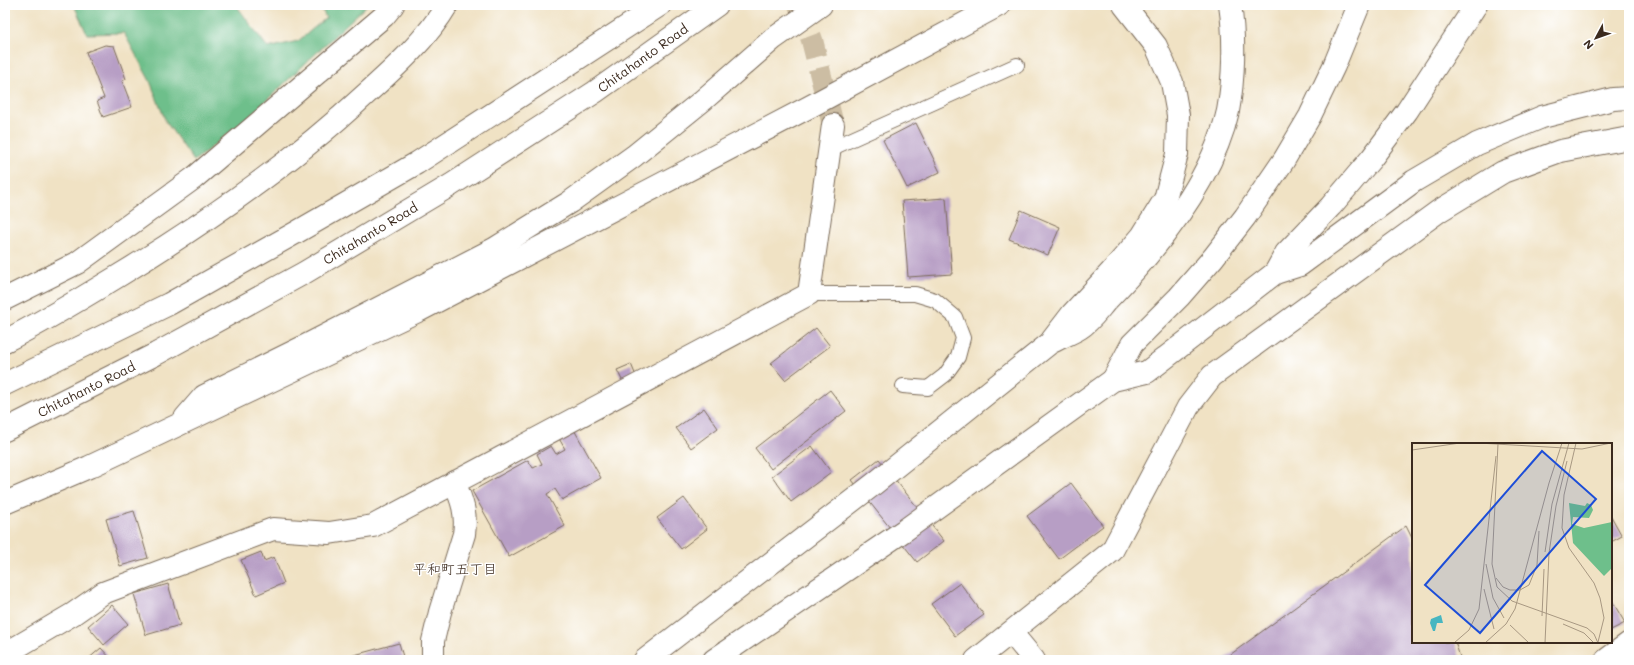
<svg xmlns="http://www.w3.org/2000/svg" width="1634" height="665" viewBox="0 0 1634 665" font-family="Mali,'Klee One',sans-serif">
<rect width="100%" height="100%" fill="#fff"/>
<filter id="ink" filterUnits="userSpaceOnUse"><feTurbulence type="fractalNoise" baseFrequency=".025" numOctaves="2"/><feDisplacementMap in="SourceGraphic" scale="8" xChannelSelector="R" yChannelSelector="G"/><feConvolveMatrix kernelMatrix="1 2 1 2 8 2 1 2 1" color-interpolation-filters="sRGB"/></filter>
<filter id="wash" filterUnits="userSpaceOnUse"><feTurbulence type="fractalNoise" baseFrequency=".012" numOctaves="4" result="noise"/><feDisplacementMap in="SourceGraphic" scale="16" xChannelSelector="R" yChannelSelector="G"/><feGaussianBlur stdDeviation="0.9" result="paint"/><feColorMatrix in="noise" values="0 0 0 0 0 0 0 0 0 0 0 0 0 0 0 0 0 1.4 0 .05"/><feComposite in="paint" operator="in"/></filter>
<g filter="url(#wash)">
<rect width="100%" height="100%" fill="#f0e2c4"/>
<path fill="#6ebf8b" stroke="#547454" d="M74,5H236L268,48L298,41L326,18L320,5H367L248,118L194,161L166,122L150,81L124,33L87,34Z"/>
<g id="blocks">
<path fill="#b79ec5" d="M105,45L114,46L126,79L122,81L132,107L103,117L97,101L104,98L86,52Z
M916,123L940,172L907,188L883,140Z
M946,198L952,274L908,277L902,201Z
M1021,210L1060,227L1048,255L1009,239Z
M816,328L830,346L785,380L771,363Z
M631,364L636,376L623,382L617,370Z
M830,390L846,411L771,469L755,448Z
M704,408L718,428L691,448L676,428Z
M572,426L601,478L562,500L555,489L547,494L565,526L509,557L472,491L528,460L533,468L542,464L537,454L551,446L556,454L565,449L557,435Z
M812,446L831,472L791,502L772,476Z
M879,459L944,541L917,562L852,480Z
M1071,483L1103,526L1059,559L1027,516Z
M684,498L707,529L681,549L657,518Z
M134,511L148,558L120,566L106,519Z
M1611,516L1622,536L1611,542Z
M1406,526L1413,540V642H1455L1461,660H1223Z
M261,552L264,561L274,557L284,583L256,595L241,560Z
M960,583L984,615L955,636L931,604Z
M168,584L180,625L146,635L134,594Z
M1611,599L1625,623L1611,630Z
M112,605L128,624L104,645L88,626Z
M399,643L404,660H343V658Z
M101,648L112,660H87Z"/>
</g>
</g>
<g filter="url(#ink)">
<use href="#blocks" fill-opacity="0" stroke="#7a6a58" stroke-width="1"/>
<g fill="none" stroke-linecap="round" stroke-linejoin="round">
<path stroke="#ccbda3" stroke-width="22" stroke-dasharray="22 11" stroke-linecap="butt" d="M799,5L812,40L833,125"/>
<g stroke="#7a6a58" stroke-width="16">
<path id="service" d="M830,149L1017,65
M809,294H915L935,300L955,317L963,338L958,357L945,375L928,388L903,386"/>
</g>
<g stroke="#7a6a58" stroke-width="24">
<path id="minor" d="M5,299L77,263L194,178L384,16L393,5
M1011,632L1034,660
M5,654L73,614L103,593L273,529L329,533L373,526L809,294L833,125
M433,660V641L440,612L464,534C467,514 462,500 454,482
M976,660L1112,551L1188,407L1212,376L1439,211L1503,172L1560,151L1629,138"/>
</g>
<g stroke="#7a6a58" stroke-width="24">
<path id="tertiary" d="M1606,660L1629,643"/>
</g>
<g stroke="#7a6a58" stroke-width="24">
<g id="motorway">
<path d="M1275,273L1286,253L1331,206L1371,159L1407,111L1476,5"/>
<path d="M1052,340L1072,314L1111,272L1142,236L1165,199L1177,154L1178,115L1172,82L1156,46L1124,5"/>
<path d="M5,341C43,322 79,300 115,278C204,224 290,165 366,94C395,68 427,39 447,5"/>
<path d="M1113,380L1132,344L1179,297L1213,258L1245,217L1284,160L1310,116L1334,66L1359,5"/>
<path d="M5,384L169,304L297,232L417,163L660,5"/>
<path d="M185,418L204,396L303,347L494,249L570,202L634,156L702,101L773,39L821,5"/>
<path id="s1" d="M5,430L156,354L304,273L451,185L595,92L717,5"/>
<path d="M5,503L89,467L180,424L420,310L811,106L999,5"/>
<path d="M645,660L874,484L1050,343C1059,338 1070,334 1080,328C1090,322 1099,309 1107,300C1157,249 1212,182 1228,111C1234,79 1235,37 1230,5"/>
<path d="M714,660L905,530L1113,380L1147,372L1275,273L1300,265L1414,181L1477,144L1542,117L1613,99L1629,98"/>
</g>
</g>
<use href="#service" stroke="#fff" stroke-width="14"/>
<use href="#minor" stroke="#fff" stroke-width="22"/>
<use href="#tertiary" stroke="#fff" stroke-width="22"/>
<use href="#motorway" stroke="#fff" stroke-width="22"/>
</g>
</g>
<g text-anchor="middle" stroke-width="3" stroke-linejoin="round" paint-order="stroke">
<g font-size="13" fill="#3b2a1e" stroke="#fff">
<text dy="5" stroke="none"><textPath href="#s1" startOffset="739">Chitahanto Road</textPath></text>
<text dy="5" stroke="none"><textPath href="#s1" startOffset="415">Chitahanto Road</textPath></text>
<text dy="5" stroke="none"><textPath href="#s1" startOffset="91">Chitahanto Road</textPath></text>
</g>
<g font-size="14" fill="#3b2a1e" stroke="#fff">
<text x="455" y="574">平和町五丁目</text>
</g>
</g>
<g transform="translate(1412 443)">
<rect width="200" height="200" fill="#f0e2c4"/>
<path d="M157,60L173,63L175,60L179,62L181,67L177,75L161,74L160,81L172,85L200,79V125L192,133L161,100Z" fill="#6ebf8b"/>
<path d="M29,172L31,180H25L23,188H21L18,180L19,176Z" fill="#47b6c1"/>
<path fill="none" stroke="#a89882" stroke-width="1" d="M66,0L170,6L199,0M164,0L152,52L150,85L157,105L182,140L188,155L192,175L186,199M86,1L80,121L85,144L100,158L175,185L182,191L186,200M0,7L48,0M133,109L140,61L157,0M74,121L81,155L92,175M84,135L91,144L98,147H108L117,142L125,122L127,88M72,146L82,186M130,173L132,126M151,181L172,190L182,200M98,182L117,200M42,200L57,187L67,166L84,13M73,200L94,181L103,166L137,40L150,0M133,200L137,110L144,63L155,18"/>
<path fill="#1d4ed8" fill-opacity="0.15" stroke="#1d4ed8" stroke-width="2" d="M130,8L184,56L68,190L13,142Z"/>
<rect width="200" height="200" fill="none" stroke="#3b2a1e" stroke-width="2"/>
</g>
<rect width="1634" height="665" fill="none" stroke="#fff" stroke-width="20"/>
<g transform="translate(1596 38) rotate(229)" stroke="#ffffff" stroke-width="3" paint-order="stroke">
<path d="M0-3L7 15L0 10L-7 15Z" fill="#3b2a1e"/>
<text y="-6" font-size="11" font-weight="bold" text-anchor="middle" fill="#3b2a1e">N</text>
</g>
</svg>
